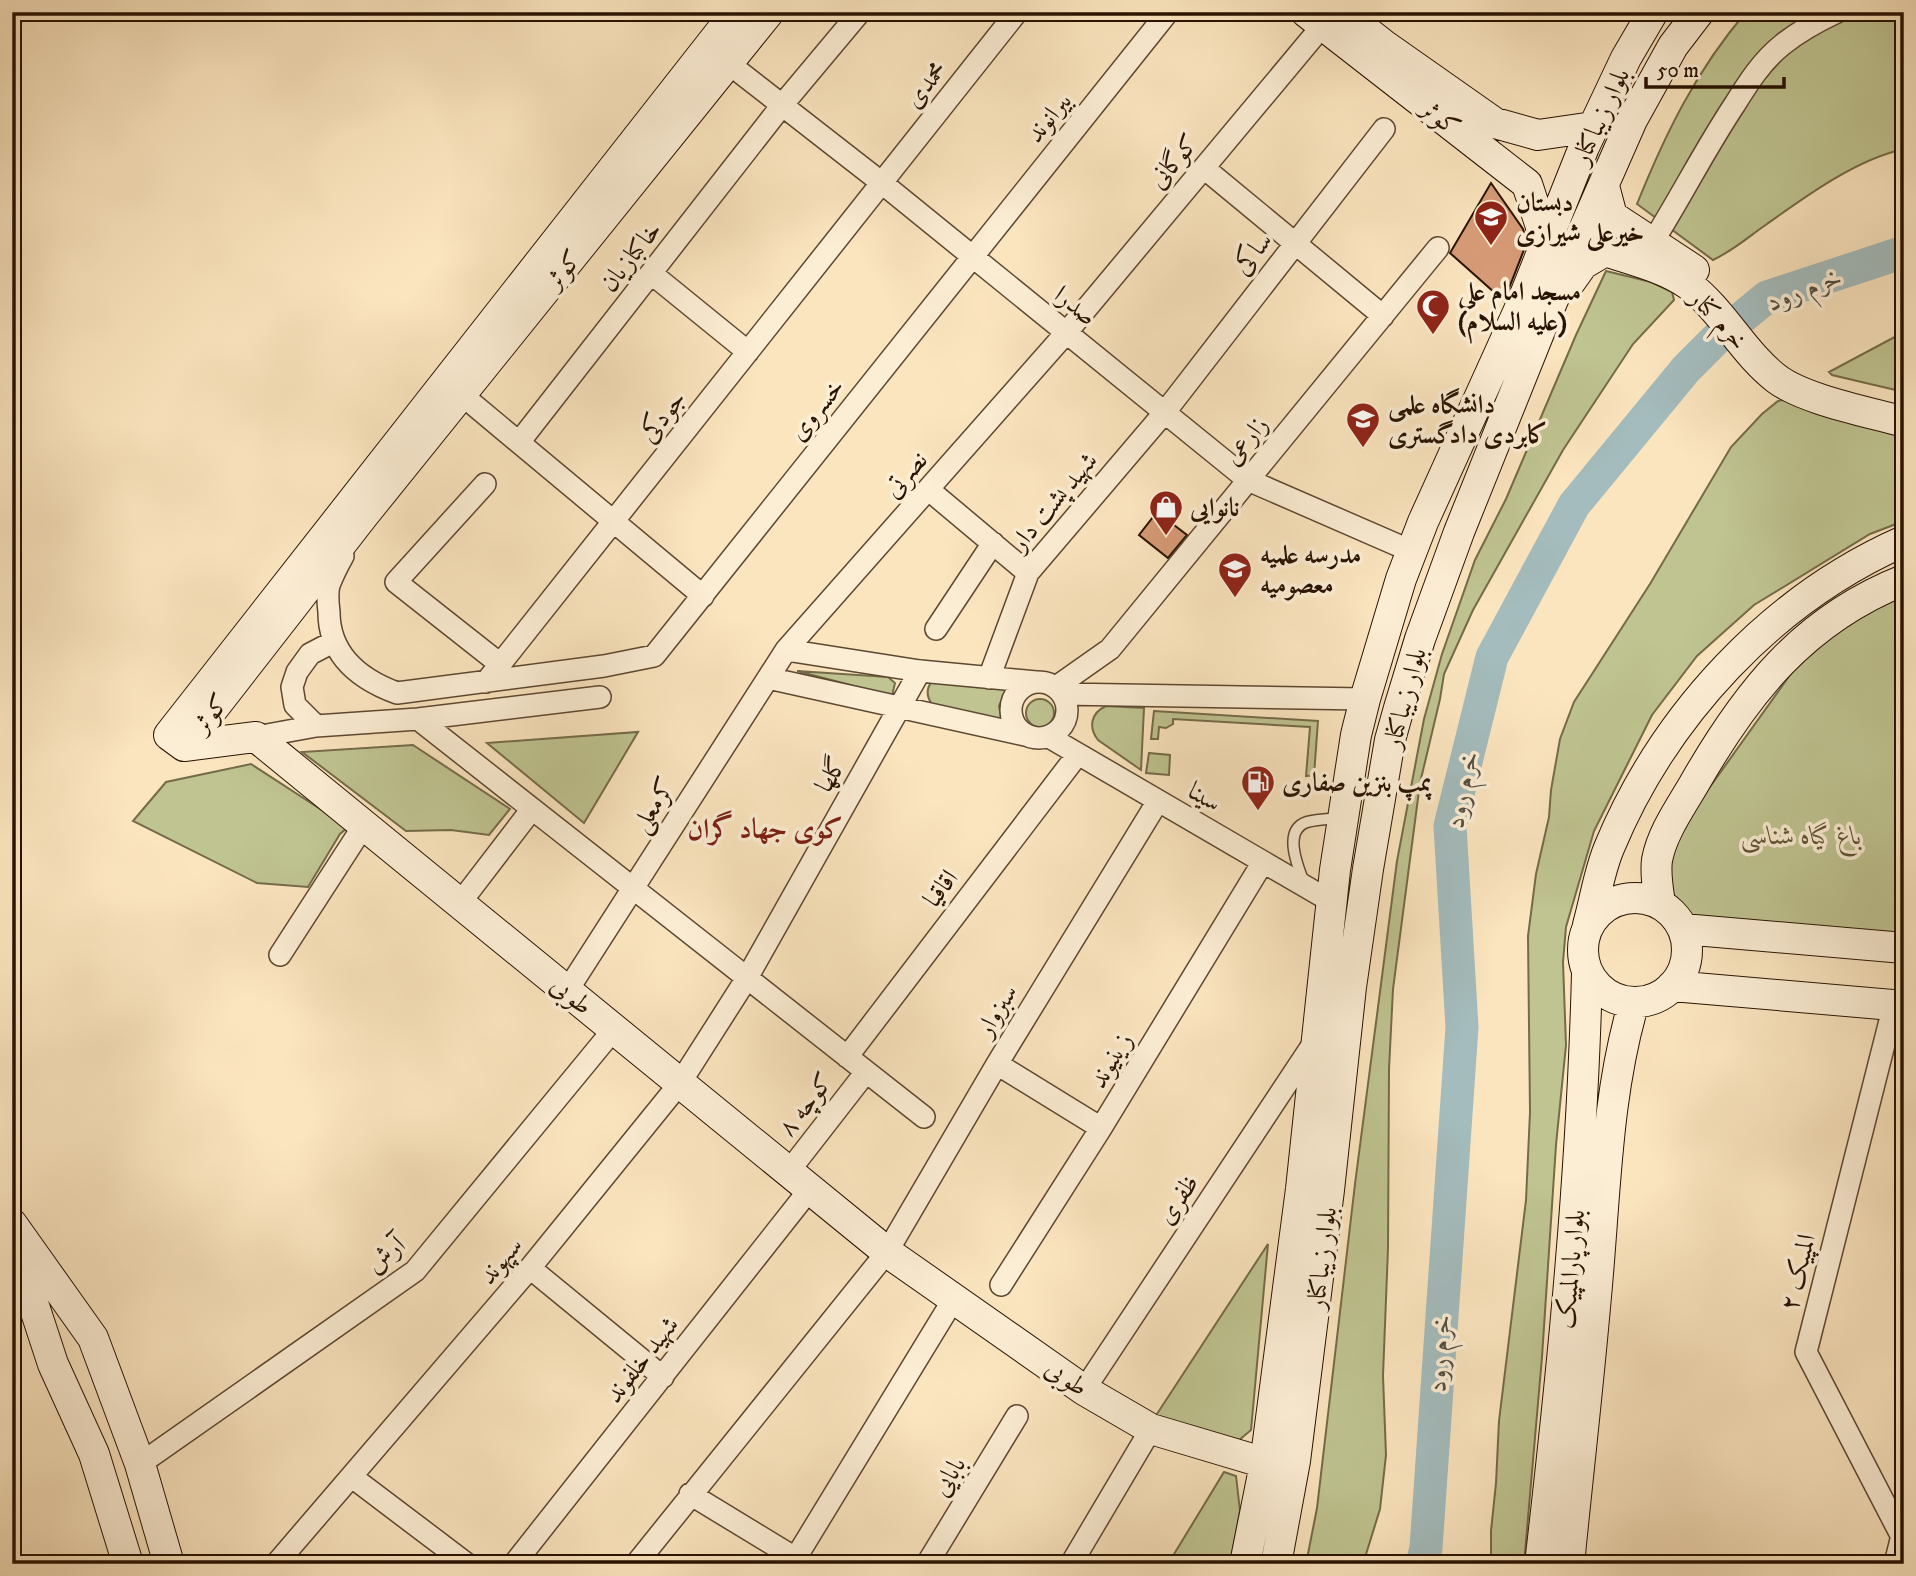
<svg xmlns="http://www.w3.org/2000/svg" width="1916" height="1576" viewBox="0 0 1916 1576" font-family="'IM FELL DW Pica',Amiri,serif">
<rect width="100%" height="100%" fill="#fbe5bf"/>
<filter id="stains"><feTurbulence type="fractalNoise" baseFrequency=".00286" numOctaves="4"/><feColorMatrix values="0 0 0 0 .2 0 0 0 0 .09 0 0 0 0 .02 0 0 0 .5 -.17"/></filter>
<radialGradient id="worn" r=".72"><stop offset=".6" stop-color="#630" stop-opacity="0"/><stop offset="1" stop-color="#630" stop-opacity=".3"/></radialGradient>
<path fill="#bfc491" stroke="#746b48" stroke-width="2" d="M1746,12H1904V149C1857,159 1806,196 1767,224C1748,237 1734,250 1713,260L1637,204C1666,132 1696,71 1746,12Z
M1606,271L1651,282L1672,292L1674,300L1633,344L1563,450L1473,610L1444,674L1440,699L1420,783L1393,989L1389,1069L1388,1248L1383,1376L1386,1455L1380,1509L1363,1564H1306L1317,1508L1355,1184L1397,861L1424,719L1442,654L1475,560L1506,499L1576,335Z
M1904,332V392L1832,375L1829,372Z
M1782,400L1904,430V521L1870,534L1754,605L1697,656L1652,715L1594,831L1566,927L1563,962L1566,1045L1556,1145L1542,1357L1524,1564H1491V1531L1496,1483L1499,1421L1526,1200L1530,1112L1528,936L1536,874L1549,817L1551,790L1560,739L1574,702L1650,584L1731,447L1762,414L1778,401Z
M1904,592V948L1683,929L1657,861L1830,619Z
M797,671L888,677L895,683L892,696Z
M933,680L1007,689L999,706L1002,722L932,704C926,696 926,688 933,680Z
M1026 713a14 14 0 1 1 28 0a14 14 0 1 1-28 0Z
M1106,706L1144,708L1141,770L1098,740C1088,727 1091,713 1106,706Z
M1154,711L1318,721L1314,775L1306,776L1310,727L1173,719V724L1166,728L1159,727L1158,739H1151Z
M638,732L584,823L487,743Z
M413,745L510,809L489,835L451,830L406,831L302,752Z
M1149,753L1170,755L1169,775L1146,773Z
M251,764L348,827L340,834L308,887L257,883L133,821L166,782Z
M1268,1244L1251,1430L1238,1441L1153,1420Z
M1224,1472L1236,1476L1240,1511L1230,1564H1168Z"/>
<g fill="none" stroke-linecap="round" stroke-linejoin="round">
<path stroke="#a4bcbd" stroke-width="33" d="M1422,1564L1426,1548L1462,1027L1450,826L1492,657L1574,505L1686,369L1718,337L1767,297L1904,252"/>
</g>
<path fill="#d79b77" stroke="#281200" stroke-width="2" d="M1491,183L1523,229L1527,242L1504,301L1450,253Z
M1157,512L1187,535L1168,558L1139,535Z"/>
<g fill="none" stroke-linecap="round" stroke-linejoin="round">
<g stroke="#5d4730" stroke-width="13">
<path id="lane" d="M1304,883C1298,867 1282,830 1307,822C1317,819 1331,819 1341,818"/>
</g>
<g stroke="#5d4730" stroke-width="24">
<path id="street" d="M728,63L882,183L1248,480L1411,551
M1204,168L1383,316
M1652,243C1681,197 1705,149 1735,104C1748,83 1762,61 1782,45C1798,32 1818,21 1837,12
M652,274L748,352
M462,395L703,596
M520,441L783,104L860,12
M485,484L396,582L500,664
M929,490L1028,573
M343,556C338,565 333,575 329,585C327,593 328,604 329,612C329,655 359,679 397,693L604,666L654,656L1168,12
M936,629L993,543
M786,650L920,671L1036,682
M768,678L1025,735
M989,678L1028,573L1165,412L1384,129
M1011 710a28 28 0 1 1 56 0a28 28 0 1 1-56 0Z
M486,682L1017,12
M1056,687L1110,649L1438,248
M1063,694L1365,699
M418,719L924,1117
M316,726L295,705L292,687L297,672L310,654L333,642
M256,737L316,726L418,719L600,697
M1049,737L1332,902
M460,903L532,809
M280,955L364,825
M567,991L786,650L1066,333L1323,25
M1894,1005L1806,1352L1901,1535
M847,1057L1078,754
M997,1064L1101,1128
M789,1171L866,1072
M530,1268L663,1377
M1001,1285L1101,1128L1263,862
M1084,1390L1315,1041
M140,1464L415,1271L614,1029
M352,1477L467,1564
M690,1494L805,1564
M276,1564L530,1268L680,1083L747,978L920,671
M514,1564L810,1189
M636,1564L887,1252L997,1064L1158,801
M792,1564L953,1300
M927,1564L1017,1416
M1071,1564L1151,1429
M1895,1564L1904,1527"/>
</g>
<g stroke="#281200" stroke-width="32">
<path id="secondary" d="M736,12L169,735L184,746L363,516L769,12
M1306,12L1527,184L1546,242
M1342,12L1384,45L1495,123L1538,135L1593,127
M1604,186L1612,216L1694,270
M1568,285L1583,264L1605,251C1632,260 1666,268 1689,285C1723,311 1743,353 1777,379C1805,400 1869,412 1904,422
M184,746L256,737L887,1252L1084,1390L1151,1429L1282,1468
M1583 950a52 52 0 1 1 104 0a52 52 0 1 1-104 0Z
M1660,903C1658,890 1655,874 1657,860C1662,833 1680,808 1694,784C1746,693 1803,620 1904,580
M1588,925C1595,900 1599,872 1609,848C1664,715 1772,599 1904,541
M1683,929L1904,948
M1672,986L1904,1006
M12,1224L93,1338L140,1464L169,1564
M13,1242L53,1364L94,1454L128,1564
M1245,1564L1265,1464L1301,1189L1335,870L1356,735L1365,699L1401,579L1423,522L1519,310L1584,147L1626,58L1653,12
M1276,1564L1295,1461L1329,1190L1351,987L1368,869L1390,740L1399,708L1420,639L1459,532L1545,318L1632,120L1673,46L1699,12
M1540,1564C1563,1367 1582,1171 1587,973
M1569,1564C1579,1463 1591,1362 1599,1261C1606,1174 1609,1086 1634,1002"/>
</g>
<use href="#lane" stroke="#fceed5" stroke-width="10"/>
<use href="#street" stroke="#fceed5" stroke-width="21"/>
<use href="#secondary" stroke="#fceed5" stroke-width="30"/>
</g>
<defs>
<g id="school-pin" transform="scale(1.75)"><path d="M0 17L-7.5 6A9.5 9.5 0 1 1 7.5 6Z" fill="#8f2418" stroke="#fceed5"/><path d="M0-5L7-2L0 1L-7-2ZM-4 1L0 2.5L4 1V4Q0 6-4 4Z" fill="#fff"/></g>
<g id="mosque-pin" transform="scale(1.75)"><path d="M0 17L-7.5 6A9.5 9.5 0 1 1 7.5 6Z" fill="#8f2418" stroke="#fceed5"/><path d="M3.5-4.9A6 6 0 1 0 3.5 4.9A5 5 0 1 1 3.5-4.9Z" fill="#fff"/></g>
<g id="university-pin" transform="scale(1.75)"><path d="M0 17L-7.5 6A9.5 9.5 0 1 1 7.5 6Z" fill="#8f2418" stroke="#fceed5"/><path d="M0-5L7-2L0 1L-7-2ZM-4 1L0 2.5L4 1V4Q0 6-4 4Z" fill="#fff"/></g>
<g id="shop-pin" transform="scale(1.75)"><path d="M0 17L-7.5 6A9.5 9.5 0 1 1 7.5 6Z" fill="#8f2418" stroke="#fceed5"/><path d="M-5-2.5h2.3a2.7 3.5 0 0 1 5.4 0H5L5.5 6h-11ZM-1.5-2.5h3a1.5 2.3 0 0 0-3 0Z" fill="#fff"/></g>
<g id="fuel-pin" transform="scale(1.75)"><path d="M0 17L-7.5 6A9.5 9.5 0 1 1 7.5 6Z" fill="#8f2418" stroke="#fceed5"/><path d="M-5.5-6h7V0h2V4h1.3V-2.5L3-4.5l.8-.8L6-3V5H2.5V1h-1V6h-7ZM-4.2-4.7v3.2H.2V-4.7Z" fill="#fff"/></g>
</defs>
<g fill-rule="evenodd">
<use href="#school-pin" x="1491" y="217"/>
<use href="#mosque-pin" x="1433" y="306"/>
<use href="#university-pin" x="1363" y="419"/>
<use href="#shop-pin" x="1166" y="507"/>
<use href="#university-pin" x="1235" y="569"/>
<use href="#fuel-pin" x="1258" y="782"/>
</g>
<g text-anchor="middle" stroke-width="7" stroke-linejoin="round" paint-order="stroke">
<g font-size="26" fill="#281200" stroke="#fceed5">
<text transform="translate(925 84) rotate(-52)" y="9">محمدی</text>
<text transform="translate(1600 116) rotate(-65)" y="9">بلوار زیباکنار</text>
<text transform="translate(1048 117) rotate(-51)" y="9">بیرانوند</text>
<text transform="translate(1441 117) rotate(38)" y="9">کوثر</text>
<text transform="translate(1173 161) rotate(-50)" y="9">کوگانی</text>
<text transform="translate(1252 253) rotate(-52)" y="9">ساکی</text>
<text transform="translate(630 256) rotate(-52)" y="9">خاکبازیان</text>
<text transform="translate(563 269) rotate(-51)" y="9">کوثر</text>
<text transform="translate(1076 305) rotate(39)" y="9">صدرا</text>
<text transform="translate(1719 319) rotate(47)" y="9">خرم کنار</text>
<text transform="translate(816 409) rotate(-51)" y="9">خسروی</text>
<text transform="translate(662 416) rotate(-52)" y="9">جودکی</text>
<text transform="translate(1245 440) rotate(-51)" y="9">زارعی</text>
<text transform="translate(905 474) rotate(-49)" y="9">نصرتی</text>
<text transform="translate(1053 501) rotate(-50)" y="9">شهید پشت دار</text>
<text transform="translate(1404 698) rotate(-75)" y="9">بلوار زیباکنار</text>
<text transform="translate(210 713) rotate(-52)" y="9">کوثر</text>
<text transform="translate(830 774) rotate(-60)" y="9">گلها</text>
<text transform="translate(1205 796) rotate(30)" y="9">سینا</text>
<text transform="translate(653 805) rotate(-57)" y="9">کرمعلی</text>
<text transform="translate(940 888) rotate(-53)" y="9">اقاقیا</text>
<text transform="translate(572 995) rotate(39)" y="9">طوبی</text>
<text transform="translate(996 1010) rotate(-59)" y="9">سبزوار</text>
<text transform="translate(1110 1060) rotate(-59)" y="9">زینیوند</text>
<text transform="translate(805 1104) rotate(-52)" y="9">کوچه ۸</text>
<text transform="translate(1177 1199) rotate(-56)" y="9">ظفری</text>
<text transform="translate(385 1254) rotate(-40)" y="9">آرش</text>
<text transform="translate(1321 1258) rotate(-83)" y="9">بلوار زیباکنار</text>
<text transform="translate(500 1260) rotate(-50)" y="9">سپهوند</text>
<text transform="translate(1570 1269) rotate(-85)" y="9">بلوار پارالمپیک</text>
<text transform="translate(1797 1272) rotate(-76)" y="9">المپیک ۲</text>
<text transform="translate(641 1359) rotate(-52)" y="9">شهید خلفوند</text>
<text transform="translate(1067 1377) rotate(34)" y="9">طوبی</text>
<text transform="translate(948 1476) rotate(-59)" y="9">بابایی</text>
</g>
<g font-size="26" font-weight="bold" fill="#281200" stroke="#fceed5" text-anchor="start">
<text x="1516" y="211">دبستان<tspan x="1516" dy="30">خیرعلی شیرازی</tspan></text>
<text x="1458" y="300">مسجد امام علی<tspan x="1458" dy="30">(علیه السلام)</tspan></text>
<text x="1388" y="413">دانشگاه علمی<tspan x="1388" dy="30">کابردی دادگستری</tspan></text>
<text x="1190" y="516">نانوایی</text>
<text x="1260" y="563">مدرسه علمیه<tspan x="1260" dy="30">معصومیه</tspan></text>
<text x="1282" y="791">پمپ بنزین صفاری</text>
</g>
<g font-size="26" font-style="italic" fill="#5d5033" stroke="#fceed5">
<text x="1801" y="844">باغ گیاه شناسی</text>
</g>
<g font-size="28" font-style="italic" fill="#534e42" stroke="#fceed5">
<text transform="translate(1804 288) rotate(-21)" y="10">خرم رود</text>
<text transform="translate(1461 789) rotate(-78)" y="10">خرم رود</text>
<text transform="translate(1438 1353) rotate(-86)" y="10">خرم رود</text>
</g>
<g font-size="28" font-weight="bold" fill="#7a1f14" stroke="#fceed5">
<text x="765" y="838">کوی جهاد گران</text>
</g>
</g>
<rect width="1916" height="1576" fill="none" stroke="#fbe5bf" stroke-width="42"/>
<rect x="14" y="14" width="1888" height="1548" fill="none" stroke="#281200" stroke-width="3.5"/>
<rect x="21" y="21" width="1874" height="1534" fill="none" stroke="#281200" stroke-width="2"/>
<path d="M1646 77v10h138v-10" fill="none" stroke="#281200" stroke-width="3.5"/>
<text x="1657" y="77" font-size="21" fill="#281200" stroke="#fceed5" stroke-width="5" paint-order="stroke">50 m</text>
<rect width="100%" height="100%" filter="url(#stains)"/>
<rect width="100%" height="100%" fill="url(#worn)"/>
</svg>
